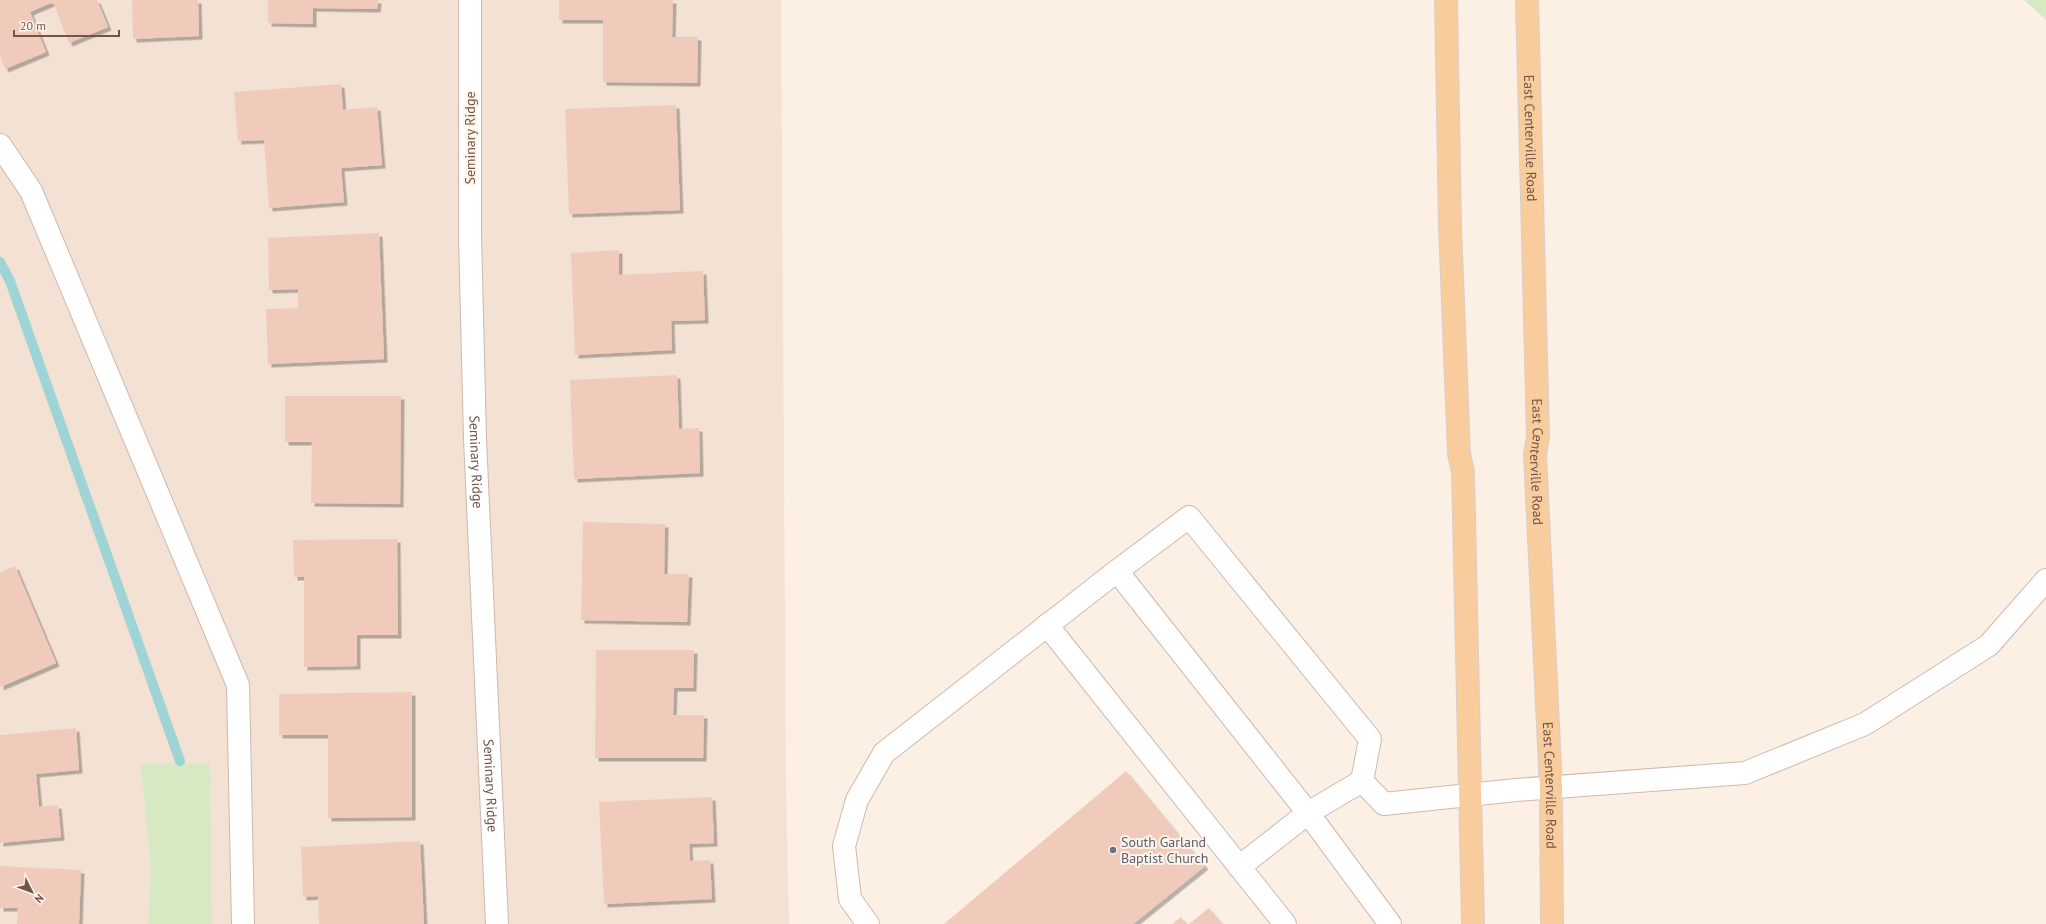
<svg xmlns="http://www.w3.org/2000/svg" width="2046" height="924" viewBox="0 0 2046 924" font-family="'PT Sans',sans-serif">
<defs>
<filter id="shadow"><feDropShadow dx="3.5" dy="3.5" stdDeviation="0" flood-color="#0004"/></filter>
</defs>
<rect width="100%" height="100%" fill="#fcf0e4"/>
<path fill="#f3e1d3" d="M0,0H781L786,788L789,924H0Z"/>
<path fill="#d7e9c3" d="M2024,0H2046V20Z
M210,763L212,924H148L151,869L141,764Z"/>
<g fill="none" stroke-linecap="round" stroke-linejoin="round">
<path stroke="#9fd4d6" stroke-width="10" d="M0,262L10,281L180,761"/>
</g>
<path fill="#f0cbbc" filter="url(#shadow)" d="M0,0H97L108,27L69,43L53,2L30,12L46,52L5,69L0,55Z
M132,0H198L199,36L133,39Z
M268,0H378L377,9L313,8V24L268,23Z
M559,0H673L672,37H698L697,83L603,82V20H559Z
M341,84L343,110L377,107L382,165L341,168L344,202L269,208L264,140L238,141L234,92Z
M676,105L680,210L569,214L565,109Z
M379,233L384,359L268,364L266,309L298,308V289L269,290L268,238Z
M619,250V275L703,271L705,320L671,321L672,350L575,355L571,253Z
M677,375L679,429L699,428L700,473L574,479L570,380Z
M285,396H401L400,504L311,503L312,442H285Z
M583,522L665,524L664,574H689L687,622L581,620Z
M397,539L398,635H357V666L304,667V577H294L293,540Z
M15,566L56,663L0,687V573Z
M596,650H694L693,688H674L673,715H704L703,758H595Z
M412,692V817L328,818V735H279V694Z
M76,728L79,770L36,774L39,807L58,805L61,837L0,843V735Z
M1126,771L1205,866L1133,924H944Z
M712,797L714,843L689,844L690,861L710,860L712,899L604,904L599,802Z
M420,841L424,924H319L318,896L303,897L301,847Z
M0,866L81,870L79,924H17L18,908H0Z
M1209,908L1222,924H1189Z
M1181,917L1186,924H1172Z"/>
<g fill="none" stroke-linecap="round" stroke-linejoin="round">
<g stroke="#cfb8ae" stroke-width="24">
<g id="minor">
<path id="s1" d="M470,0V235L475,439L497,924"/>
<path d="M0,145L31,191L238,685L243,924"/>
<path d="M1047,625L1285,924"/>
<path d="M1362,781L1384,804L1516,790L1745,773L1865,724L1989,645L2046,580"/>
<path d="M1239,867L1308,813L1362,781L1370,739L1189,517L1117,571L1308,813L1390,924"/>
<path d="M868,924L850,899L844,846L857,800L884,753L1117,571"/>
</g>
</g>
<g stroke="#d8cfcc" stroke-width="24">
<g id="major">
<path d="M1446,0L1450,227L1459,454L1463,472L1473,924"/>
<path id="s2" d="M1527,0L1538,437L1535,454L1551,788L1552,924"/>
</g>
</g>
<use href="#minor" stroke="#fff" stroke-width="22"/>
<use href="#major" stroke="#f9cc9e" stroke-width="22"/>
</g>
<circle fill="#6b7280" stroke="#fff4ea" stroke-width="1.5" cx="1113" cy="850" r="4"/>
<g text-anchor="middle" stroke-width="4" stroke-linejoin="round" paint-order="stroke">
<g font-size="14" fill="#73544a" stroke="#fff4ea">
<text transform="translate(470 138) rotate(-90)" y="5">Seminary Ridge</text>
<text dy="5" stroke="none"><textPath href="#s2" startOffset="138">East Centerville Road</textPath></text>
<text dy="5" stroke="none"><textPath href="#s1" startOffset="462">Seminary Ridge</textPath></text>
<text dy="5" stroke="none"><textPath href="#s2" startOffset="462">East Centerville Road</textPath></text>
<text dy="5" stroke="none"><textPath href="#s1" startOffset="786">Seminary Ridge</textPath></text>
<text dy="5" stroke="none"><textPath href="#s2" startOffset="786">East Centerville Road</textPath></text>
</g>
<g font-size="14" fill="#5b616d" stroke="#fff4ea" text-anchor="start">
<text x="1121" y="847">South Garland<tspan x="1121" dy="16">Baptist Church</tspan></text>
</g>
</g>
<g transform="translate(32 892) rotate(132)" stroke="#fff4ea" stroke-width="3" paint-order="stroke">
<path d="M0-3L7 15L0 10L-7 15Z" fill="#73544a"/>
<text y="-6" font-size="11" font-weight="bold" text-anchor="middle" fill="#73544a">N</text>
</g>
<path d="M14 30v6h105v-6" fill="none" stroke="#73544a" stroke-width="2"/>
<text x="20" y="30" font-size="12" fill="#73544a" stroke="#fff4ea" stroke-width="3" paint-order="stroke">20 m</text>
</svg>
